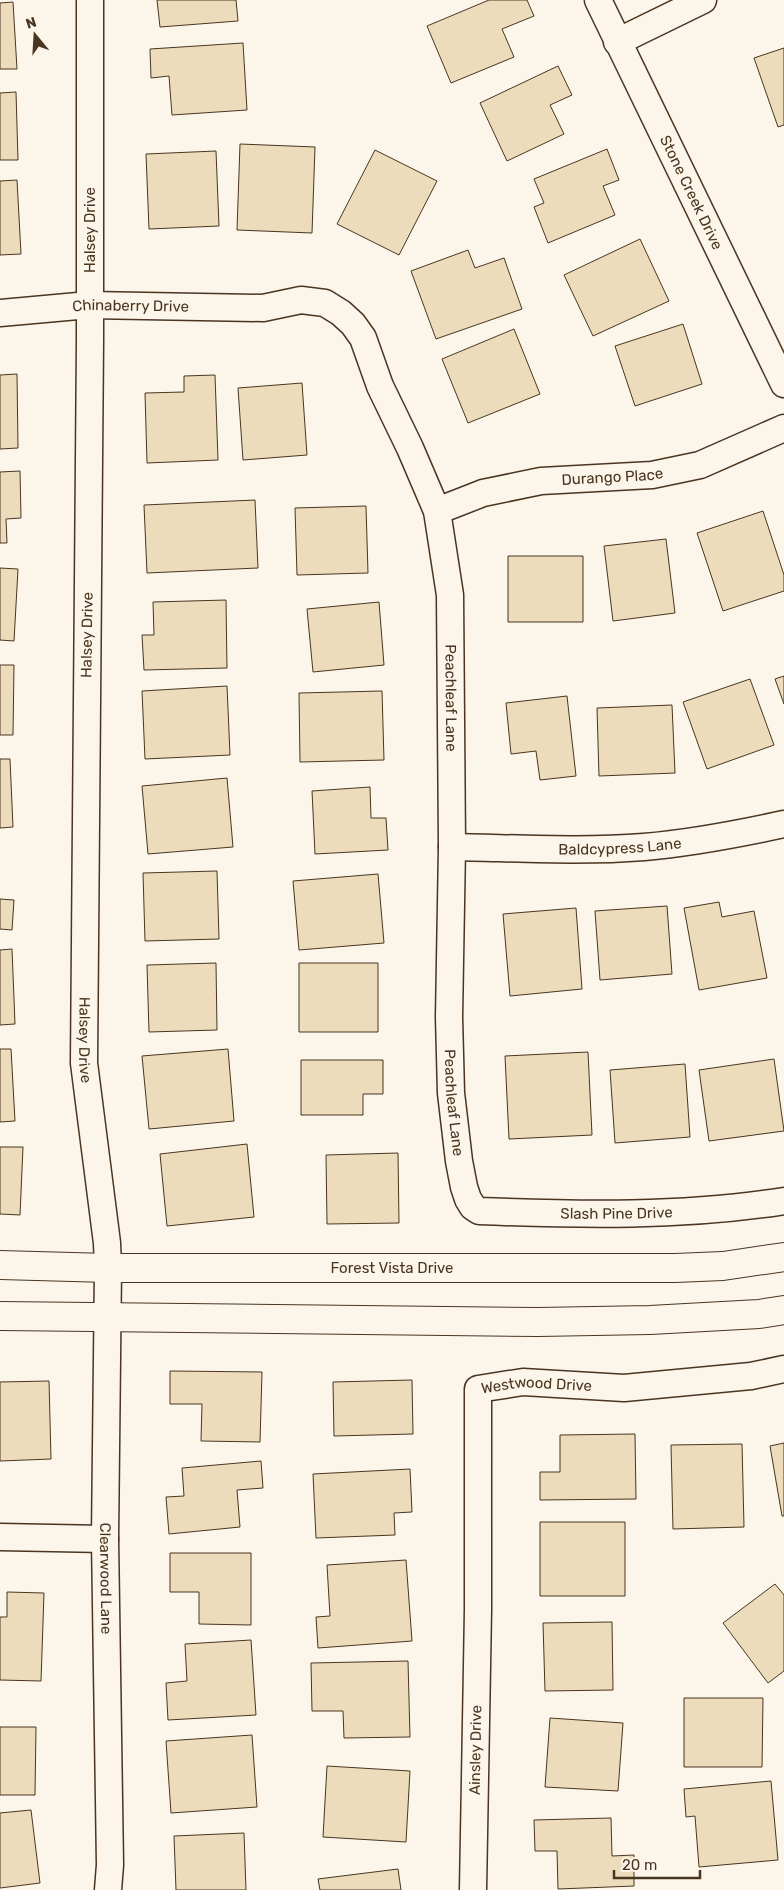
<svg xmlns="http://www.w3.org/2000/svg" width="784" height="1890" viewBox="0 0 784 1890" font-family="Rubik,sans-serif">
<rect width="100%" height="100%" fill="#fbf6e9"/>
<path fill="#ecdcbc" stroke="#4a3520" d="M157,0H236L238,21L160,27Z
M489,0H527L534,16L502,29L514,57L451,83L427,26Z
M13,2L17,69H0V3Z
M243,43L247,110L172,115L169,76L151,78L150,49Z
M784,48V125L778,127L754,58Z
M558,66L572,95L550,105L564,134L507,161L480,103Z
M16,92L18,160H0V93Z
M240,144L315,147L312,233L237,230Z
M607,149L619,180L603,186L615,215L548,243L534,207L544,203L534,179Z
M375,150L437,181L399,255L337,224Z
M216,151L219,226L149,229L146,154Z
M17,180L21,254L0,255V181Z
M640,239L669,301L593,336L564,275Z
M468,250L475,268L504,258L522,309L436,339L411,271Z
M683,324L702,384L635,406L615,346Z
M514,329L540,394L468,423L442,359Z
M17,374L18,448L0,449V375Z
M215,375L218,460L147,463L145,393L184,392V376Z
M302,383L307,455L243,460L238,388Z
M20,471L21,518L6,519L7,543H0V472Z
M255,500L258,568L147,573L144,505Z
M366,506L368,573L297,575L295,508Z
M763,511L784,575V591L723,611L697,533Z
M666,539L675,613L613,621L604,546Z
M508,556H583V622H508Z
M0,568L18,569L14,641L0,640Z
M226,600L227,668L144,670L142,635H154L153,602Z
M379,602L384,665L313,672L307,609Z
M0,665H14L13,735H0Z
M784,676V704L775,679Z
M750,679L774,745L707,769L683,702Z
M227,686L230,755L145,759L142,691Z
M382,691L384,760L300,762L299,693Z
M567,696L576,776L540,780L536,751L511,754L506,703Z
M672,705L675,773L599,776L597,708Z
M0,759H10L13,827L0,828Z
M227,778L233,847L148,854L142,786Z
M370,787L371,818H386L388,850L315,854L312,791Z
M217,871L219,939L145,941L143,873Z
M378,874L384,943L299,950L293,881Z
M0,899L14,900L12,930L0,929Z
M719,902L722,917L754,911L767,978L699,990L684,908Z
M667,906L672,974L600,980L595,911Z
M576,908L582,989L510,996L503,914Z
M12,949L15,1024L0,1025V950Z
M216,963L217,1030L149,1032L147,965Z
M299,963H378V1032H299Z
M0,1049H11L15,1121L0,1122Z
M228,1049L234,1121L149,1129L142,1056Z
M588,1052L592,1135L509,1139L505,1056Z
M774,1059L784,1131L709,1141L699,1070Z
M301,1060H383V1094H363V1115H301Z
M685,1064L690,1137L615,1143L610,1070Z
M247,1144L254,1217L167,1226L160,1154Z
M0,1147H23L20,1215L0,1214Z
M398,1153L399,1223L327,1224L326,1155Z
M170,1371L262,1372L260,1442L201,1441L202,1404H170Z
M412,1380L413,1434L334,1436L333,1382Z
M49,1381L51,1459L0,1461V1382Z
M635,1434L636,1499L540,1500V1472H560V1435Z
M784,1443V1516H782L770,1446Z
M742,1444L744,1527L673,1529L671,1445Z
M261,1461L263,1488L237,1490L240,1527L169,1534L166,1497L184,1496L182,1468Z
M410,1469L412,1512L394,1513L395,1535L316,1538L313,1474Z
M540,1522H625V1596H540Z
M170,1553H251V1625L199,1624V1592H170Z
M406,1560L412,1641L318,1648L316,1617L330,1616L327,1565Z
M775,1584L784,1595V1671L768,1683L723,1623Z
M7,1592L44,1593L41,1681L0,1680V1617H7Z
M612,1622L613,1690L545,1691L543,1623Z
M251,1640L256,1715L168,1720L166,1683L187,1681L185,1644Z
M408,1661L410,1737L344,1738L343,1711H312L311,1663Z
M684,1698H763L762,1767H684Z
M550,1718L623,1723L618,1791L545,1787Z
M0,1727H36L35,1795H0Z
M252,1735L257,1807L171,1813L166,1741Z
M327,1766L410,1771L406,1842L323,1837Z
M771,1781L778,1860L699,1867L695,1816L686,1817L684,1789Z
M31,1810L40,1883L0,1888V1813Z
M611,1818L612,1856L634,1855V1886L558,1889L557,1851H535L534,1820Z
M244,1833L246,1890H176L174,1836Z
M398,1869L401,1890H320L318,1879Z"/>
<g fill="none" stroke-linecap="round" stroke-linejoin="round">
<g stroke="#4a3520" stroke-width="29">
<g id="minor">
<path id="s1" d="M90,0V340L84,1063L107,1243L108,1268L105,1539L110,1865L108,1890"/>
<path id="s2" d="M598,0L784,384"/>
<path d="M617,42L703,0"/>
<path id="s3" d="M0,313L89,305L263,308L301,300L325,303L341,313L353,324L363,338L380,386L410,448L437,511L450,595L452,847L449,1017L451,1093L459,1161L464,1187L468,1199L473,1207L479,1211C580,1215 684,1217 784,1201"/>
<path id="s4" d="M437,511L483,493L541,481L652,475L700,465L784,428"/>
<path id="s5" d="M452,847C516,848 581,852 644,847C691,843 738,834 784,824"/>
<path d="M0,1537L105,1539"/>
<path id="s6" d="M473,1890L478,1610V1389L523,1382L624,1388L751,1376L784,1369"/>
</g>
</g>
<g stroke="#4a3520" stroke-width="30">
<g id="secondary">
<path id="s7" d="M0,1265L108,1268H675L723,1266L784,1257"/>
<path d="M0,1316L538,1322L650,1320L759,1314L784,1310"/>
</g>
</g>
<use href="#minor" stroke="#fbf6e9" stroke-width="26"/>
<use href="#secondary" stroke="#fbf6e9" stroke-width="28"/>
</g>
<g text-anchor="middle" stroke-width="4" stroke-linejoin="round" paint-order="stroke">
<g font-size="15" fill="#4a3520" stroke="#fbf6e9">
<text dy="5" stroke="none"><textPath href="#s2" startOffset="214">Stone Creek Drive</textPath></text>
<text transform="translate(90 230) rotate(-90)" y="5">Halsey Drive</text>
<text dy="5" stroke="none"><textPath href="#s3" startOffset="131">Chinaberry Drive</textPath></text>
<text dy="5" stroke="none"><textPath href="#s4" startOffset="180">Durango Place</textPath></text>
<text transform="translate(87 635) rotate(-89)" y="5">Halsey Drive</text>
<text dy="5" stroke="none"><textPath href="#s3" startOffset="755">Peachleaf Lane</textPath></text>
<text dy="5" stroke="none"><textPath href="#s5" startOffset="168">Baldcypress Lane</textPath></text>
<text dy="5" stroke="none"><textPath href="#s1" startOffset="1040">Halsey Drive</textPath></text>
<text dy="5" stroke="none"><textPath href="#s3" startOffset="1160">Peachleaf Lane</textPath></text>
<text dy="5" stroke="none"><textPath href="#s3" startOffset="1412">Slash Pine Drive</textPath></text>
<text dy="5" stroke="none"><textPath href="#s7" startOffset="392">Forest Vista Drive</textPath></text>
<text dy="5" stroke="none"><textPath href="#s6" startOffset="560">Westwood Drive</textPath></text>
<text dy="5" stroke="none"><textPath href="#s1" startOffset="1580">Clearwood Lane</textPath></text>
<text dy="5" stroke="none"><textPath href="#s6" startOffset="140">Ainsley Drive</textPath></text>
</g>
</g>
<g transform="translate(35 35) rotate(342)" stroke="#fbf6e9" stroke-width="4" paint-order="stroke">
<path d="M0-4L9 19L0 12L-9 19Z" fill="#4a3520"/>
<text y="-8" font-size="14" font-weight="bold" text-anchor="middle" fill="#4a3520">N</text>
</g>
<path d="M614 1870v8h86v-8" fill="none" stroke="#4a3520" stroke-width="2.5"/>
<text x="622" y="1870" font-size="15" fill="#4a3520" stroke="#fbf6e9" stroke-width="4" paint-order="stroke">20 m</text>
</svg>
